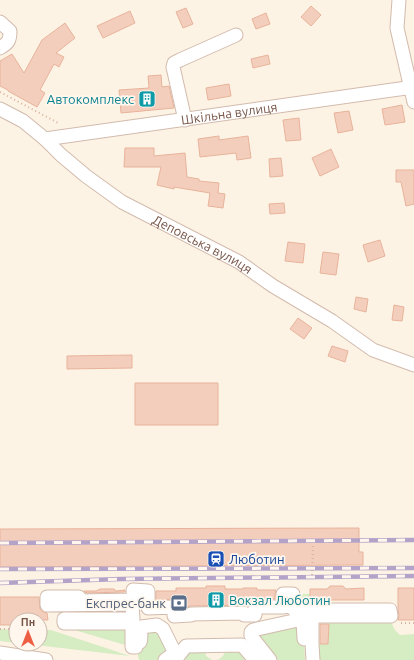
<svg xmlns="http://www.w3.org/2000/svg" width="414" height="660" viewBox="0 0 414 660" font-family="Ubuntu,sans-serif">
<rect width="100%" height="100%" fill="#fdf3e5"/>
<path fill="#d6ecc3" d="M293,594H310V610H294Z
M329,616H391C392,625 393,629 400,635L414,634V660H313L312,644H328Z
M303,621L305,660H269L251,632Z
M132,623V647L64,627Z
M157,625L173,649L165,660H139L136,647L140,630Z
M0,629L16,630V643L0,641Z
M40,630H51L100,646L130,656L27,644H40Z
M242,645L255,660H217C222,658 225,655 225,649Z
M186,646L205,649L206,656L212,660H175Z"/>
<path fill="#f4cebc" stroke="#e8b39b" d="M311,6L321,15L311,26L301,17Z
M186,8L193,24L183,28L176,12Z
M130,11L135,23L103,38L97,26Z
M266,13L270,24L256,29L252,19Z
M65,23L75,38L56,53L64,57L59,67L54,64L40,90L45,93L37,107L8,91V90L0,86V61L12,54L24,73L42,40Z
M268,55L270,64L253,68L251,59Z
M161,75L162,87L169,86L174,108L121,113L119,90L149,88L148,76Z
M229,84L231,96L208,100L206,88Z
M402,105L405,122L385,125L382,109Z
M349,111L353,130L338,133L334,113Z
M299,118L301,140L286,141L283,120Z
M219,136V140L248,136L251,158L237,160L236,153L200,157L198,139Z
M125,148H154V156L185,153L187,177L199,179V181L219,183L218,193L225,194L223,208L208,206L210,193L174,187V189L157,185L161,167H124Z
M331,149L339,167L320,176L312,158Z
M281,158L283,176L270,177L269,159Z
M396,170H414V204L406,206L401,182H396Z
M284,203L285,213L270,214L269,204Z
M380,240L385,256L368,262L363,245Z
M288,242L305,244L303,263L285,261Z
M323,252L339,254L336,275L320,273Z
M356,297L368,299L366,312L354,309Z
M394,305L404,307L402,321L392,320Z
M298,318L312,328L304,339L290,329Z
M332,346L348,351L345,362L328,356Z
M132,355V368L67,369V356Z
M135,383H218V425H135Z
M359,528V552H363V565L0,567V529Z
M206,586H225V589H243V588H257V590H276L275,594V599H255L251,600L248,603L247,606L244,605L191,606L182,608L181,603L177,600L174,599L156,600V591H176V588H206Z
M330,586H343L346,589L364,588V600H329V602H313V600H310V589H327Z
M398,588H414V620H398L399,615L398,609Z
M100,589H114L116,591L125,590V592L86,593L84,591H96Z
M0,597H39L40,609L43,612L47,613L48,620H16V625H0Z
M320,624H329L328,644H320Z"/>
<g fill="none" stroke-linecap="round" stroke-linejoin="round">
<g stroke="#d2bbad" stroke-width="15">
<g id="minor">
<path d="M399,0L397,28L414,102"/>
<path d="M0,22L10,31C10,41 8,43 0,48"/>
<path id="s1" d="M0,109L23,121L45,139L61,155L86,176L122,202L239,262L273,286L332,321L373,350L414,365"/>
<path d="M185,120L173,67L174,63L180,60L236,35"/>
<path id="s2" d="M45,139L414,87"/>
<path d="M0,653L46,660"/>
<path d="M165,660L173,654V649L163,629L157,625L141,627C140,632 142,637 140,642L137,644L136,647H132V623H64V619H133L132,604L47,605V597H79V601L134,600L133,590L148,591V608L174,607V616L191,615V614L244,613V615H255V607H284L283,594H293L294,610H390L391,616H312V644L313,660"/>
<path d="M175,660L186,646L242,645L255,660"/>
<path d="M270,660L251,636V632L253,630L298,620L303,621L304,639"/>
</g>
</g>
<path stroke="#dab19e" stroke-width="2" stroke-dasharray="1 3" stroke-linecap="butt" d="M0,92L60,124
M312,579L313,539
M401,623H414
M0,629H16
M40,629H48"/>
<use href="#minor" stroke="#fff" stroke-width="13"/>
<g stroke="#b4a3c8" stroke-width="4.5">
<path id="rail" d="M0,543L414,540
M0,569L414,568
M0,583L121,579L414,576"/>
</g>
<use href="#rail" stroke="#fff7ed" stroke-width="3" stroke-dasharray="9" stroke-linecap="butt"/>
</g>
<defs>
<g id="building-square" transform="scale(0.9)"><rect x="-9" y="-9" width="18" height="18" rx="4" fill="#0f9aa8" stroke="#fff7ed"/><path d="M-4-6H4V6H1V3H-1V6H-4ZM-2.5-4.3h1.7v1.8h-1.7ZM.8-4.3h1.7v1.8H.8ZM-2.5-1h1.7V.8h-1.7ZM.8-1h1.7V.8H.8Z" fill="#fff"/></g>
<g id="station-square" transform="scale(0.9)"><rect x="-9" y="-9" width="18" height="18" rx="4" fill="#1a4fb4" stroke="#fff7ed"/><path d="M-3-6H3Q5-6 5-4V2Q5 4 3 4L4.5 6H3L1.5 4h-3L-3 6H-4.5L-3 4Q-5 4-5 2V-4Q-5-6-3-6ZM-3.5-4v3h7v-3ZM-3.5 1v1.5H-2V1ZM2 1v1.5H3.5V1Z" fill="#fff"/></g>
<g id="bank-square" transform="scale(0.9)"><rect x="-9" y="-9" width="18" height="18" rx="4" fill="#5c6f8a" stroke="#fff7ed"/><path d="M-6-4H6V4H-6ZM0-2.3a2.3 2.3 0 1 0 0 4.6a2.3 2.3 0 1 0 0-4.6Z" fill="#fff"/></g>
</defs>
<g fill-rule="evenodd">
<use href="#building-square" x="147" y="99"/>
<use href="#station-square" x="216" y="559"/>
<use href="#building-square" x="216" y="600"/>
<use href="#bank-square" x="179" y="603"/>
</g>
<g text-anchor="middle" stroke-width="3.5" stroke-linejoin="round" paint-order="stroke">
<g font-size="13" fill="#0d838f" stroke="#fff7ed" text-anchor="end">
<text x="134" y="104">Автокомплекс</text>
<text x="229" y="605" text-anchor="start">Вокзал Люботин</text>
</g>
<g font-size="13" fill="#785649" stroke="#fff7ed">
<text dy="5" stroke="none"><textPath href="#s2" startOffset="186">Шкільна вулиця</textPath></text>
<text dy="5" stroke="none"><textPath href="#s1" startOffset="245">Деповська вулиця</textPath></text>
</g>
<g font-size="13" fill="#164399" stroke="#fff7ed" text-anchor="start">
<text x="229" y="564">Люботин</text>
</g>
<g font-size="13" fill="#4e5e75" stroke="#fff7ed" text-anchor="end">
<text x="166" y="608">Експрес-банк</text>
</g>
</g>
<g transform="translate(28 632)"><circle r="19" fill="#fff7ed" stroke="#c9b7ab"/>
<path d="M0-3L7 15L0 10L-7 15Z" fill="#ed5f45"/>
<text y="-6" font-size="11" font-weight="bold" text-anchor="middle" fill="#785649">Пн</text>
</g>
</svg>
